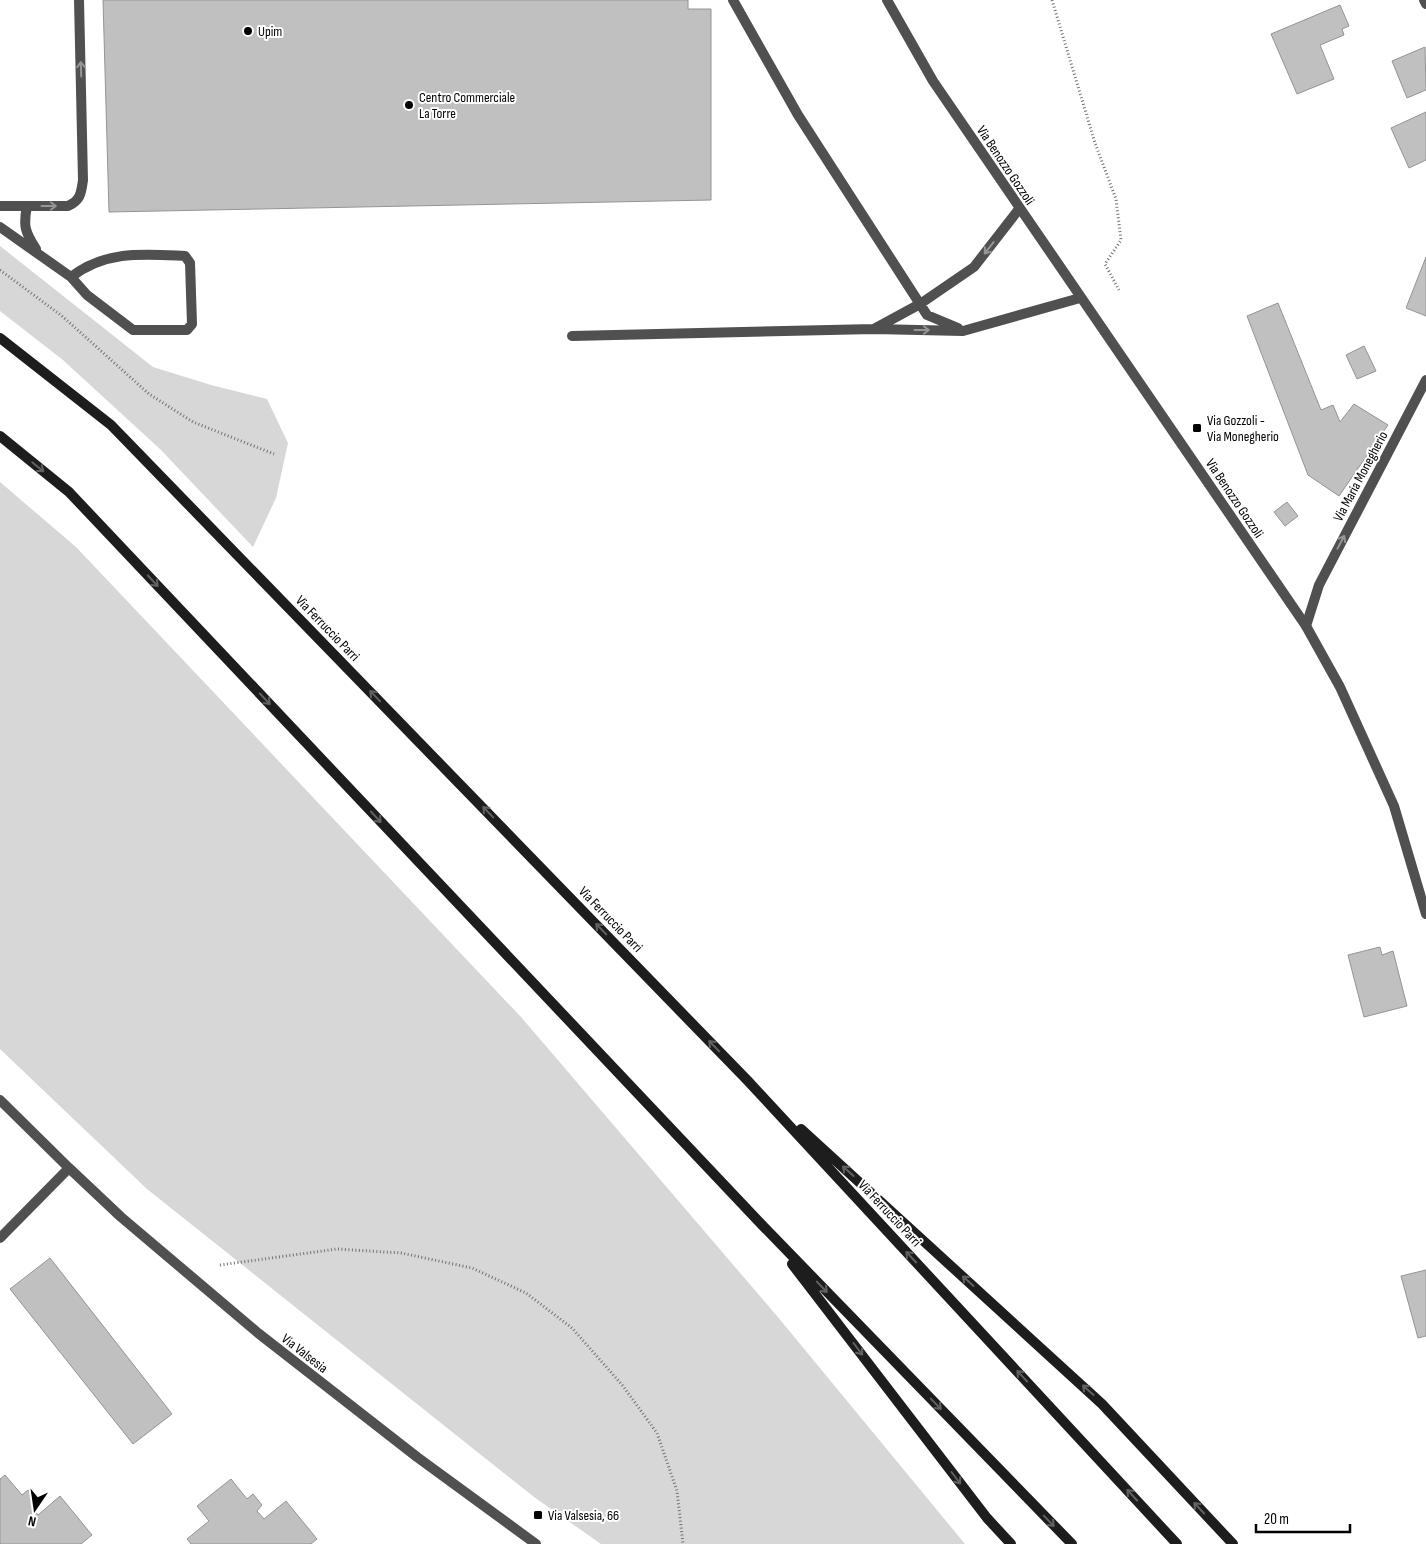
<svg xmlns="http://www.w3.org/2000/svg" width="1426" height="1544" viewBox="0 0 1426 1544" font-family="'Sofia Sans Condensed',sans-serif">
<rect width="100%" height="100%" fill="#fff"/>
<path fill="#d7d7d7" d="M0,246L153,367L211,385L267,399L288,443L276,498L253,547L161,450L63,360L0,311Z
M0,482L76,547L521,1017L777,1316L965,1544H601L534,1497L147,1189L0,1049Z"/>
<path fill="#c0c0c0" stroke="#949494" d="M103,0H688V9H711V200L109,212Z
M1340,5L1349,26L1342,29L1344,35L1320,45L1334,79L1297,94L1271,34Z
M1425,47L1426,90L1407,98L1392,61Z
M1426,112V160L1409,168L1391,128Z
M1426,257V316L1406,308Z
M1278,303L1321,410L1333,405L1340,422L1354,404L1388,425L1339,496L1308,475L1247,316Z
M1364,346L1376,371L1357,379L1346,355Z
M1287,502L1298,516L1285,526L1274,512Z
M1380,947L1382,955L1393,951L1407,1006L1364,1017L1348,955Z
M50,1258L172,1414L133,1444L10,1289Z
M1426,1270V1336L1418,1338L1401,1276Z
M5,1475L22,1495L28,1490L37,1502L31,1506L38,1515L60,1496L92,1535L81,1544H0V1479Z
M231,1479L247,1499L253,1494L262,1505L257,1511L264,1519L286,1501L317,1539L311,1544H191L187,1539L209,1521L197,1506Z"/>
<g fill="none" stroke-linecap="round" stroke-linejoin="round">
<path stroke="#727272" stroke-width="3" stroke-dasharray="1 2.5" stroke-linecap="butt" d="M1052,0L1095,143L1116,199L1121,240L1105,264L1119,290
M0,270L62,316L149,394L193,422L274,454
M220,1265L337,1249L401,1253L472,1268L526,1293L572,1328L623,1386L657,1433L677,1491L683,1544"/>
<path stroke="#505050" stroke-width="10" d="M733,0L798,115L927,315L958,328
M0,206H68C81,200 81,193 83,180L79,0
M27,206C23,226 25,232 36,249
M0,227L71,277L87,295L133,330H187L192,324L190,263L185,256C143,254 106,250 71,277
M874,329L920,304L974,267L1019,209
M572,336L874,329L963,331L1080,298"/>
<path stroke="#505050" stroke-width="10" d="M1424,0L1426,4
M1306,626L1319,585L1426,380
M0,1100L69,1168L121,1217L258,1333L417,1457L536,1544
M0,1238L69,1168"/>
<path stroke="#505050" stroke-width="10" d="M887,0L933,81L1306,626L1340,687L1394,806L1426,914"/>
<path stroke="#1d1d1d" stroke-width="10" d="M0,338L111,425L748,1081L1177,1544
M0,436L69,492L764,1227L1072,1544
M801,1129L1102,1404L1233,1544
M792,1264L987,1518L1011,1544"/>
</g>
<defs><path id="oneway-shaft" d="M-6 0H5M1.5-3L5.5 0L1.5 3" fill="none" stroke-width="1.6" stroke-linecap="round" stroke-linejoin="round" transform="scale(1.25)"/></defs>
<g stroke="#969696">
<use href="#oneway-shaft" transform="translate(81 69) rotate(-92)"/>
<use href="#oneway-shaft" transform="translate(49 206)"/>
<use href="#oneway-shaft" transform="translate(989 248) rotate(128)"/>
<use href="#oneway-shaft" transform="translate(922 330)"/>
<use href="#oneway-shaft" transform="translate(1341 542) rotate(-62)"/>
</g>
<g stroke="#616161">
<use href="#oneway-shaft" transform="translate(38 467) rotate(39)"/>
<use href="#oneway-shaft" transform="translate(153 581) rotate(47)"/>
<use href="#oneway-shaft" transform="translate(375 696) rotate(-134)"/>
<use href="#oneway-shaft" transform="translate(265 699) rotate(47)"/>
<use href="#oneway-shaft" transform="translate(488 812) rotate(-134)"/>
<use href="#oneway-shaft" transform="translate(376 817) rotate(47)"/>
<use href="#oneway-shaft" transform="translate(601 929) rotate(-134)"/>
<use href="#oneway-shaft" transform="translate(714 1046) rotate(-134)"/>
<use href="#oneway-shaft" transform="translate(848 1171) rotate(-138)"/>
<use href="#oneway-shaft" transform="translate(911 1257) rotate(-133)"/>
<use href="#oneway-shaft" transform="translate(968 1281) rotate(-138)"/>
<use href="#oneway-shaft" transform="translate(822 1287) rotate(46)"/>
<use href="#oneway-shaft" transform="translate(858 1349) rotate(53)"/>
<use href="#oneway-shaft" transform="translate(1022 1376) rotate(-133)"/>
<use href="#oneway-shaft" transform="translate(1088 1390) rotate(-138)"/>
<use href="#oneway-shaft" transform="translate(936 1404) rotate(46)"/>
<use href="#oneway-shaft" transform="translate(956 1478) rotate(53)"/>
<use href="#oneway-shaft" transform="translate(1132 1495) rotate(-133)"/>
<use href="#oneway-shaft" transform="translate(1199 1508) rotate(-133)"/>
<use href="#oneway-shaft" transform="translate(1049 1521) rotate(46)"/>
</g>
<g fill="#000" stroke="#fff" stroke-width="2">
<circle cx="248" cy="31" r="5"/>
<circle cx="409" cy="105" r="5"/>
<rect x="1192" y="423" width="10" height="10" rx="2.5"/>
<rect x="533" y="1510" width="10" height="10" rx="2.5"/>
</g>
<g text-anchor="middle" stroke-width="4" stroke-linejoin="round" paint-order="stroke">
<g font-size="14" fill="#000" stroke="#fff" text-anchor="start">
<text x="258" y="36">Upim</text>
<text x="419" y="102">Centro Commerciale<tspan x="419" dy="16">La Torre</tspan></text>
<text x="1207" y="425">Via Gozzoli -<tspan x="1207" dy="16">Via Monegherio</tspan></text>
<text x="548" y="1520">Via Valsesia, 66</text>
</g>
<g font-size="14" fill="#000" stroke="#fff">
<text transform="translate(1006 165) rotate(56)" y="5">Via Benozzo Gozzoli</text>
<text transform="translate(1360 476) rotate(-62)" y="5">Via Maria Monegherio</text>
<text transform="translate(1235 498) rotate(56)" y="5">Via Benozzo Gozzoli</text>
<text transform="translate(328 628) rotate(46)" y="5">Via Ferruccio Parri</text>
<text transform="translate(611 919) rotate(46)" y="5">Via Ferruccio Parri</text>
<text transform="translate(890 1213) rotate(47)" y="5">Via Ferruccio Parri</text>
<text transform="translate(305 1353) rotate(38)" y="5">Via Valsesia</text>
</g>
</g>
<g transform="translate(35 1509) rotate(193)" stroke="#ffffff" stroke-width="4" paint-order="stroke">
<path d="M0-4L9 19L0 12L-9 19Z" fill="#000000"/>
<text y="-8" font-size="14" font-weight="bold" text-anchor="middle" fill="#000000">N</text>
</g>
<path d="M1256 1524v8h94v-8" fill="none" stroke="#000000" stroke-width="2.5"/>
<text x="1264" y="1524" font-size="15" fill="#000000" stroke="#ffffff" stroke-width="4" paint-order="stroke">20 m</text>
</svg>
